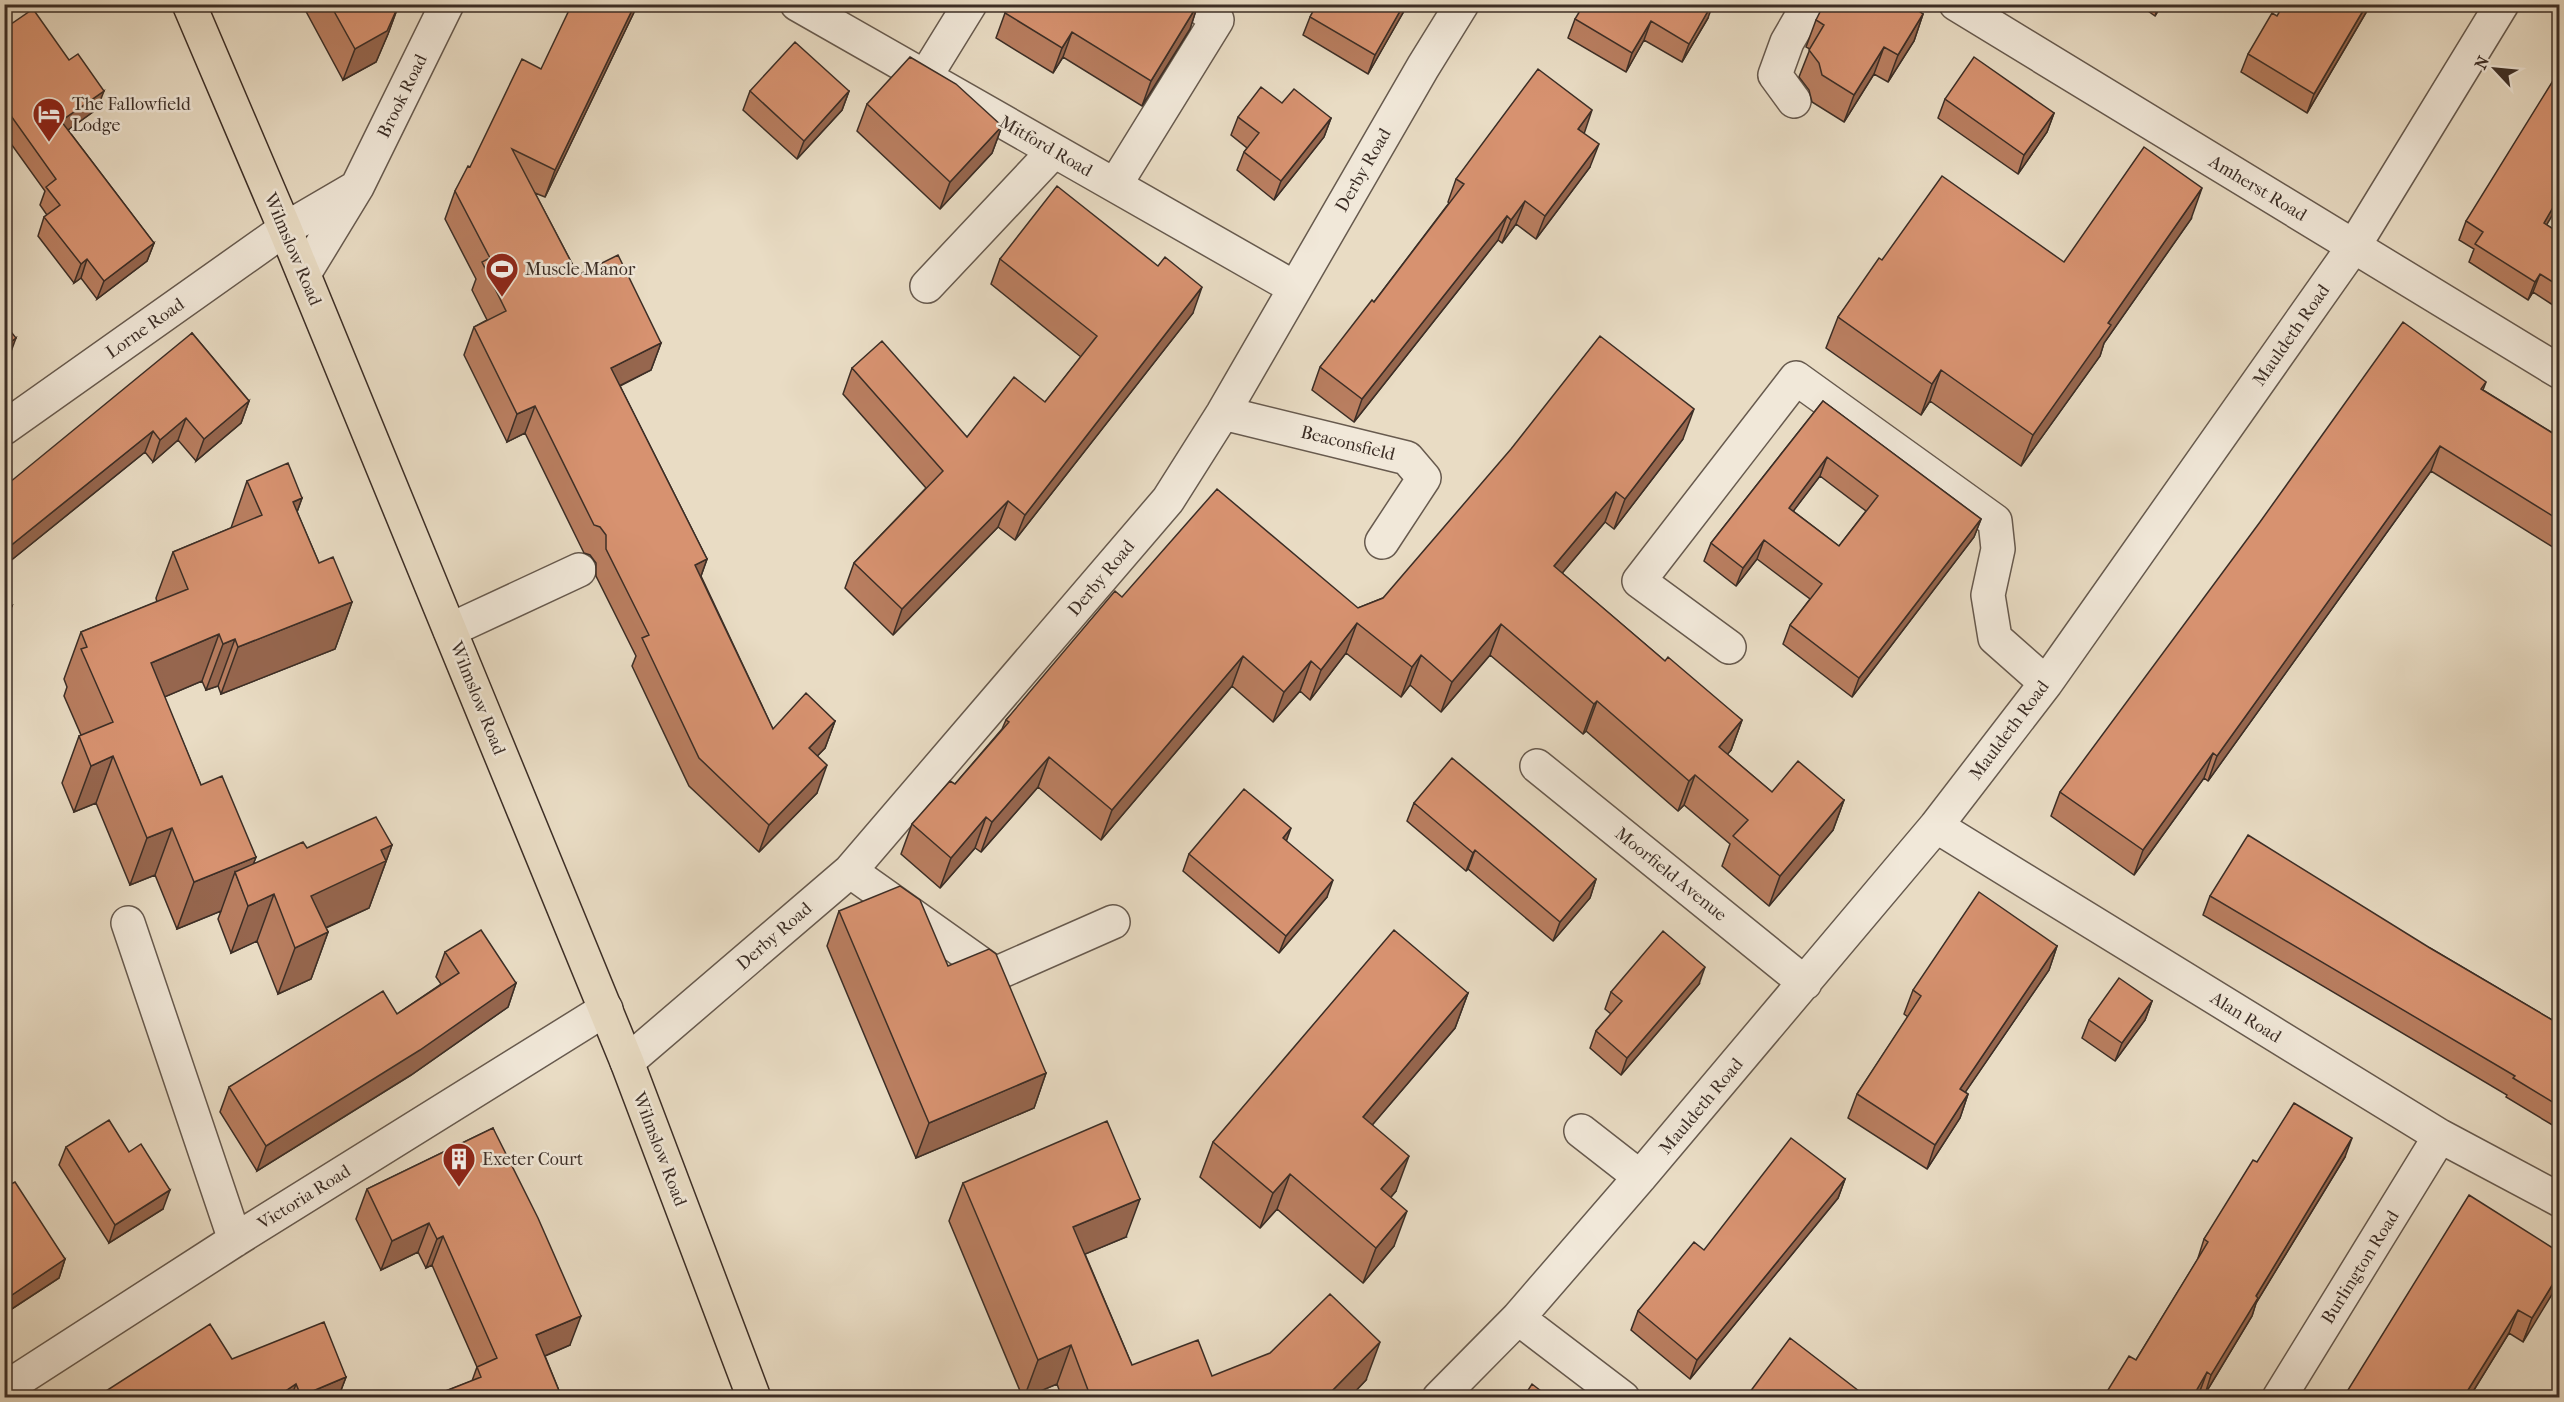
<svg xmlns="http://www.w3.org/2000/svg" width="2564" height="1402" viewBox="0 0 2564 1402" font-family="'IM FELL French Canon',serif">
<rect width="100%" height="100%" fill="#e9dcc4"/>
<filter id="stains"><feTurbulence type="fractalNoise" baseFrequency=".00333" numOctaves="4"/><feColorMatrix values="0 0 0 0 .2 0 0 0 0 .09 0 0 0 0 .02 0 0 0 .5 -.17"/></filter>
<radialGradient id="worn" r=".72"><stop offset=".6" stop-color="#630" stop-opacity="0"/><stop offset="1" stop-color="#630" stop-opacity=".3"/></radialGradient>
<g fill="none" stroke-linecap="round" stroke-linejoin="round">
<g stroke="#675a4e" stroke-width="36">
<path id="minor" d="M797,4L1295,288
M1956,4L2560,372
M925,77L970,4
M1794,101L1775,75L1787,42L1809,4
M1115,185L1217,20L1197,4
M304,274L357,187L447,4
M927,286L1054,151
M1223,413L1407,458L1424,478L1382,542
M4,428L285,229L357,187
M450,630L579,570
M1729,647L1639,581L1796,378L1995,521L1998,549L1988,595L1995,638L2046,683
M1537,766L1805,983
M1936,826L2440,1136L2560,1200
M850,871L995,974L1113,922
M128,923L235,1240
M627,1062L850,871L1168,500L1223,413L1423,67L1462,4
M1581,1131L1640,1177
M1518,1318L1623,1398
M4,1389L235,1240L606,1009
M1439,1398L1518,1318L1640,1177L1936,826L2046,683L2354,246L2502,4
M2279,1398L2440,1136"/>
</g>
<g stroke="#3c2e26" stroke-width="36">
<path id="major" d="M189,4L285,229L627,1062L754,1398"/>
</g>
<use href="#minor" stroke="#f1e8d9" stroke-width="33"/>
<use href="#major" stroke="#e9dcc4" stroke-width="33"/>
</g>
<path fill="#b97e60" stroke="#3c2e26" stroke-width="1.5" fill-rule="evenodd" d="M302,4H399L388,34L376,62L343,80Z
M638,4L545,197L535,193L578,275L661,343L651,370L620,386L707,559L701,576L773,729L835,721L825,748L817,756V793L759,852L689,786L632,666L636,656L596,576V563L590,555L584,553L525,433L507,442L464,355L474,327L487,320L472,290L476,279L445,219L455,191L470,167Z
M1198,4L1190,29L1142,106L1063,57L1053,73L996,38L1005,13Z
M1317,4H1408L1368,74L1303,35L1310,17Z
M2138,4H2162L2155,16Z
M2371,4L2307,113L2241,72L2248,54L2277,16Z
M1923,14L1914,41L1888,82L1874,74L1844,122L1812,102L1809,90L1799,77L1810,49L1806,47L1816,20Z
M1708,18L1682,62L1644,40L1626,72L1568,38L1575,19Z
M4,29L97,109L68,130L154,243L147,261L97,299L81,278L74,283L38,236L44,217L47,215L40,205L45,191L4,134Z
M750,91H849L842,110L797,159L743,110Z
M1945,99L2054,113L2047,132L2018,174L1938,118Z
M1282,103L1331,118L1324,137L1274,200L1237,170L1244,152L1247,148L1231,135L1238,117Z
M867,104L1002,126L992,153L940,209L857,131Z
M1584,133L1590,167L1536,239L1516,224L1502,243L1498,240L1354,422L1312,390L1320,367L1374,302L1449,203L1448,202L1456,179Z
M2191,219L2104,343L2100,356L2021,466L1930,401L1921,415L1826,348L1838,317L1882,260L2064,262Z
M2466,221L2547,225L2559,233V309L2533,292L2528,300L2469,262L2474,249L2459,240Z
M1000,259L1193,313L1015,540L998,527L893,635L845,588L854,563L926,488L843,394L852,368L967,437L1045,402L1081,357L991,284Z
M192,333L249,401L241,423L196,461L178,440L153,462L145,452L4,566Z
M2486,382L2483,390L2559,437V551L2431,471L2208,781L2204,778L2134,875L2051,816L2060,792Z
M1823,401L1981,519L1974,537L1852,697L1783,644L1790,625L1810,599L1757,559L1736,586L1704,561L1711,543ZM1820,476L1866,511L1839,546L1793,511Z
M1683,439L1614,529L1605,522L1562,573L1665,661L1742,720L1731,750L1727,754L1772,792L1844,800L1833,830L1769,906L1722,866L1730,844L1684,805L1678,811L1586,731L1583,734L1490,655L1441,712L1410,685L1401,697L1346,653L1310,700L1300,691L1273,722L1232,686L1101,840L1038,787L981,852L975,848L940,888L901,854L912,824L955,784L1002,729L1006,720L1122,597L1358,608L1383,598Z
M247,481L302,498L297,512L319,563L352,602L335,649L221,694L218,686L206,690L202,681L164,697L201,785L256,857L253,864L307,848L392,845L369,908L326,928L328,932L311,979L278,994L257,941L231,953L218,919L221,911L177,929L155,875L130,885L96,803L74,812L62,783L79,736L81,735L64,696L67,687L64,679L81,632L157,602L156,598L173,552L231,528Z
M1414,803L1596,879L1590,898L1553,941L1468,869L1466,871L1407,821Z
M1286,841L1327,897L1279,953L1183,871L1189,854Z
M2210,896L2430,948L2559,1024V1129L2506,1097L2507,1095L2203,915Z
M839,911L948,966L1046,1073L1034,1108L916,1158L827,946Z
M2057,946L2049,970L1965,1092L1968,1094L1960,1118L1927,1169L1848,1118L1857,1094L1908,1017L1904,1014L1913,990Z
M445,952L516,983L508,1007L411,1075L257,1171L220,1112L229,1087L397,1014L441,984L436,977Z
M1699,984L1621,1075L1590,1048L1596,1031L1611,1014L1605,1009L1611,992Z
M1468,993L1455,1028L1372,1125L1396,1191L1391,1197L1394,1246L1363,1283L1277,1209L1260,1228L1200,1177L1213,1142Z
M2152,1001L2145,1020L2115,1061L2082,1038L2089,1020Z
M493,1128L570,1345L545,1356L562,1398H437L438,1394L472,1381L477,1367L432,1265L426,1268L418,1252L381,1270L356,1219L367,1189Z
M66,1147L129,1152L163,1209L109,1243L59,1165Z
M2345,1157L2256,1303L2252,1316L2205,1394L2136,1360L2198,1259V1258L2204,1239L2257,1162Z
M4,1173L11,1184L65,1259L59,1278L4,1314Z
M1845,1179L1838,1198L1690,1379L1631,1330L1638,1311L1704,1250Z
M963,1183L1126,1237L1085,1254L1132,1365L1212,1376L1366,1380L1349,1398H1062L1057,1384L1023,1398L949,1221Z
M2559,1252L2523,1342L2509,1333L2469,1398H2343Z
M232,1359L346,1377L338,1398H95Z"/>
<path fill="#96664e" stroke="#3c2e26" stroke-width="1.5" d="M399,4L388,34L376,62L343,80L355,49Z
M635,4H638L545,197L555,170Z
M1198,4L1190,29L1142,106L1151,81Z
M1404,4H1408L1368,74L1375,55Z
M1712,4H1713L1708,18L1682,62L1689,44Z
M2159,4H2162L2155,16Z
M2367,4H2371L2307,113L2314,94Z
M1923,14L1914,41L1888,82L1898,55Z
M1651,21L1644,40L1626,72L1632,53Z
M1072,32L1063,57L1053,73L1062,48Z
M1884,47L1874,74L1844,122L1854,95Z
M104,91L97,109L54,140L61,121Z
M849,91L842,110L797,159L804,141Z
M1592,110L1584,134L1578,129Z
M2054,113L2047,132L2018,174L2024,155Z
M1331,118L1324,137L1274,200L1281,181Z
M1002,126L992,153L940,209L950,182Z
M1599,144L1590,167L1536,239L1545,216Z
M2202,188L2191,219L2104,343L2100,356L2021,466L2033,435L2108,323Z
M2559,197V204L2537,241L2544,223Z
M1525,201L1516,224L1502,243L1511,220Z
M1507,216L1498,240L1354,422L1362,399Z
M154,243L147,261L97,299L104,281Z
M87,259L81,278L74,283L81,264Z
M2540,274L2533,292L2528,300L2535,282Z
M1202,287L1193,313L1015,540L1025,515Z
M16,338L6,365L4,366V347Z
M661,343L651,370L601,395L611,368Z
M1941,370L1930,401L1921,415L1932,384Z
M249,401L241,423L196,461L204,439Z
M535,406L525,433L507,442L517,414Z
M1694,409L1683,439L1614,529L1625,499Z
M186,418L178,440L153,462L160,440Z
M153,431L145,452L4,566V551Z
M2440,446L2431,471L2208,781L2217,756Z
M1827,457L1820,476L1782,526L1789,508Z
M1616,492L1605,522L1543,596L1554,566Z
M302,498L285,545L293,502Z
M1008,501L998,527L893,635L902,609Z
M1981,519L1974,537L1852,697L1859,678Z
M1764,540L1757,559L1736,586L1743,568Z
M707,559L697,587L695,565Z
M352,602L335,649L221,694L238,647Z
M12,606L4,626V612Z
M1357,623L1346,653L1310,700L1321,670Z
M1501,624L1490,655L1441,712L1452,682Z
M219,634L202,681L134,710L151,663Z
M235,639L218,686L206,690L223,644Z
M1421,655L1410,685L1401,697L1412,667Z
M1243,656L1232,686L1101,840L1112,810Z
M1311,661L1300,691L1273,722L1284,692Z
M1597,701L1586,731L1583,734L1594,704Z
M1742,720L1731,750L1708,777L1719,747Z
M835,721L825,748L799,775L809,748Z
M2213,753L2204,778L2134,875L2143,850Z
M113,756L96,803L74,812L91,766Z
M1049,757L1038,787L981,852L992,822Z
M827,765L817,793L759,852L769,825Z
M1695,775L1684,805L1678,811L1689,781Z
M1844,800L1833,830L1769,906L1780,876Z
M986,817L975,848L940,888L951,858Z
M172,828L155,875L130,885L147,838Z
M1291,828L1285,845L1283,838Z
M392,845L369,908L294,942L311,896L381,850Z
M1475,850L1468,869L1466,871L1473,853Z
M256,857L243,892L235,872L221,911L177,929L194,882Z
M1596,879L1590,898L1553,941L1560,922Z
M1333,880L1327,897L1279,953L1286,936Z
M274,894L257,941L231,953L248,906Z
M328,932L311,979L278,994L295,948Z
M2057,946L2049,970L1951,1113L1960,1089Z
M1705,967L1699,984L1621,1075L1627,1058Z
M516,983L508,1007L411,1075L257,1171L266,1146Z
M1468,993L1455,1028L1350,1151L1363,1117Z
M2152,1001L2145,1020L2115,1061L2122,1043Z
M1046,1073L1034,1108L916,1158L929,1123Z
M1968,1094L1960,1118L1927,1169L1935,1145Z
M2352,1138L2345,1157L2256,1303L2252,1316L2205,1394L2211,1375L2256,1296Z
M1409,1156L1396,1191L1368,1224L1381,1189Z
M1290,1174L1277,1209L1260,1228L1273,1193Z
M1845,1179L1838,1198L1690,1379L1697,1360Z
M170,1190L163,1209L109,1243L115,1225Z
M1140,1199L1126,1237L1059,1265L1073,1227Z
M1407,1211L1394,1246L1363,1283L1376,1248Z
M429,1223L418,1252L381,1270L392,1241Z
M443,1236L432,1265L426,1268L437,1239Z
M65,1259L59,1278L4,1314V1308L9,1297Z
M2559,1274V1283L2523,1342L2532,1318Z
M2518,1310L2509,1333L2469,1398H2463Z
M581,1316L570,1345L526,1364L536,1335Z
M1380,1342L1366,1380L1349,1398H1325Z
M1071,1345L1057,1384L1024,1398L1038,1360Z
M2207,1372L2200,1391L2196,1398H2192Z
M346,1377L338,1398H300L301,1396Z
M296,1384L291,1398H275Z"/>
<path fill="#d79270" stroke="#3c2e26" stroke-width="1.5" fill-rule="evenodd" d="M330,4H399L387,31L355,49Z
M572,4H635L555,170L512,149L578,275L618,255L661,343L611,368L707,559L695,565L773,729L806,693L835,721L809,748L827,765L769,825L699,758L642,638L649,635L606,549V535L600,527L594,525L535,406L517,414L474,327L506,311L482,262L490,258L455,191L468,166L470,167L522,59L541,69Z
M1010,4H1198L1151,81L1072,32L1062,48L1005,13Z
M1317,4H1404L1375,55L1310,17Z
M1584,4H1712L1689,44L1651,21L1632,53L1575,19Z
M1824,4H1908L1923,14L1898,55L1884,47L1854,95L1822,75L1819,63L1809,50L1824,25L1816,20Z
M2284,4H2367L2314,94L2248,54L2272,13L2277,16Z
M33,9L69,60L78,54L104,91L61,121L154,243L104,281L87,259L81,264L44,217L60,205L46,187L56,179L4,106V29Z
M795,42L849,91L804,141L750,91Z
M910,57L956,84L1002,126L950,182L867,104Z
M1974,57L2054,113L2024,155L1945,99Z
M1538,69L1592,110L1578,129L1599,144L1545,216L1525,201L1511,220L1507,216L1362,399L1320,367L1372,300L1374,302L1464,184L1456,179Z
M2559,71V197L2544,223L2559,233V286L2540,274L2535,282L2475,244L2483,232L2466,221Z
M1261,87L1282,103L1294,89L1331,118L1281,181L1244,152L1259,133L1238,117Z
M2144,147L2202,188L2108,323L2111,325L2033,435L1941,370L1932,384L1838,317L1879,258L1882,260L1942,176L2064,262Z
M1057,186L1158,266L1165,257L1202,287L1025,515L1008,501L902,609L854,563L943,471L852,368L882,341L967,437L1014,377L1045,402L1097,336L1000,259Z
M2403,322L2486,382L2481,389L2559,437V520L2440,446L2217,756L2213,753L2143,850L2060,792L2260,522Z
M4,323L16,338L4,347Z
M192,333L249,401L204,439L186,418L160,440L153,431L4,551V487Z
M1600,336L1694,409L1625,499L1616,492L1554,566L1665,661L1668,657L1742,720L1719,747L1772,792L1798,761L1844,800L1780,876L1733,836L1748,820L1695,775L1689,781L1597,701L1594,704L1501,624L1452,682L1421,655L1412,667L1357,623L1321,670L1311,661L1284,692L1243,656L1112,810L1049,757L992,822L986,817L951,858L912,824L950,781L955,784L1009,722L1006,720L1115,591L1122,597L1217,489L1358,608L1383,598L1511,449Z
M1823,401L1981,519L1859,678L1790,625L1822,584L1764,540L1743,568L1711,543ZM1827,457L1878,496L1839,546L1789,508Z
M288,463L302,498L293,502L319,563L333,557L352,602L238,647L235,639L223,644L219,634L151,663L201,785L222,776L256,857L194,882L172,828L147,838L113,756L91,766L79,736L113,722L81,649L87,647L81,632L188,589L173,552L262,515L247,481Z
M4,598L12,606L4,612Z
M1452,758L1596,879L1560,922L1475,850L1473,853L1414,803Z
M1244,789L1291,828L1283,838L1333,880L1286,936L1189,854Z
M376,817L392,845L381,850L386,861L311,896L328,932L295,948L274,894L248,906L235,872L303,842L307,848Z
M2248,835L2430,948L2559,1024V1106L2513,1078L2515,1076L2210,896Z
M900,886L920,900L948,966L989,949L996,954L1046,1073L929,1123L839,911Z
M1979,892L2057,946L1960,1089L1968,1094L1935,1145L1857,1094L1921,996L1913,990Z
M481,930L516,983L420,1050L266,1146L229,1087L383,991L397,1014L459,973L445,952Z
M1394,930L1468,993L1363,1117L1409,1156L1381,1189L1407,1211L1376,1248L1290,1174L1273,1193L1213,1142Z
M1663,931L1705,967L1627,1058L1596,1031L1622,1001L1611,992Z
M2119,978L2152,1001L2122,1043L2089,1020Z
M2294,1103L2352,1138L2256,1296L2258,1298L2211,1375L2207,1372L2192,1398H2103L2129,1356L2136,1360L2208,1242L2204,1239L2253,1160L2257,1162Z
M109,1120L129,1152L141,1144L170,1190L115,1225L66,1147Z
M1107,1121L1140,1199L1073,1227L1132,1365L1198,1340L1212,1376L1270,1353L1330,1294L1380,1342L1325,1398H1091L1071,1345L1038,1360L963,1183Z
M493,1128L538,1218L581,1316L536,1335L562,1398H440L438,1394L481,1377L477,1367L497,1358L443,1236L437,1239L429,1223L392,1241L367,1189Z
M1791,1138L1845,1179L1697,1360L1638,1311L1694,1242L1704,1250Z
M4,1173L11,1184L15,1182L65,1259L9,1297L4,1290Z
M2469,1195L2559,1252V1274L2532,1318L2518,1310L2463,1398H2343Z
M324,1322L346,1377L301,1396L296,1384L275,1398H95L210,1324L232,1359Z
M1790,1338L1868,1398H1749L1747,1396Z
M1532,1384L1550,1398H1523Z"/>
<defs>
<g id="hotel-pin" transform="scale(1.725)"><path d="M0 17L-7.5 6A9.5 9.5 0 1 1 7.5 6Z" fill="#8f2418" stroke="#f1e8d9"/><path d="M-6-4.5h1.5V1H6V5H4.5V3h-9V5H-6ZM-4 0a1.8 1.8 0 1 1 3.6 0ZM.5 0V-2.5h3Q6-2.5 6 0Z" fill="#fff"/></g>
<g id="stadium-pin" transform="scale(1.725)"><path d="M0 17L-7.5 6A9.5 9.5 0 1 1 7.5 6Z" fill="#8f2418" stroke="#f1e8d9"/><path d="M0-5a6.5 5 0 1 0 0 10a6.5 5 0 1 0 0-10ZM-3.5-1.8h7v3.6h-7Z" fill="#fff"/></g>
<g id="building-pin" transform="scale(1.725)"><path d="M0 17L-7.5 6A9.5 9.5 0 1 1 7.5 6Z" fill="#8f2418" stroke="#f1e8d9"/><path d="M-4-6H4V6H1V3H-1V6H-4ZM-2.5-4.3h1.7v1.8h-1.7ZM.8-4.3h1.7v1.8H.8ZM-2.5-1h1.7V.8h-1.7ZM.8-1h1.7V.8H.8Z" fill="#fff"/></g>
</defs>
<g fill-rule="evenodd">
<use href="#hotel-pin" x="49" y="114"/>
<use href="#stadium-pin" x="502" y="269"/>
<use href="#building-pin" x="459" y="1159"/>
</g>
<g text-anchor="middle" stroke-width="5" stroke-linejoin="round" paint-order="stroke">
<g font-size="18" fill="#3c2e26" stroke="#f1e8d9">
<text transform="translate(402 96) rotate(-64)" y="6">Brook Road</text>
<text transform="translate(1046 146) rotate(30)" y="6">Mitford Road</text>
<text transform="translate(1363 170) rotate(-60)" y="6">Derby Road</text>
<text transform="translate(2258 188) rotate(31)" y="6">Amherst Road</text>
<text transform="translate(293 249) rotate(67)" y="6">Wilmslow Road</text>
<text transform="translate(145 328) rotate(-35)" y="6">Lorne Road</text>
<text transform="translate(2291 335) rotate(-55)" y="6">Mauldeth Road</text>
<text transform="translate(1348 443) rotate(14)" y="6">Beaconsfield</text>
<text transform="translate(1101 578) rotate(-50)" y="6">Derby Road</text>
<text transform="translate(478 698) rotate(68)" y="6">Wilmslow Road</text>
<text transform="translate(2009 730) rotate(-53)" y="6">Mauldeth Road</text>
<text transform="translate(1671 874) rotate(39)" y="6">Moorfield Avenue</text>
<text transform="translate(774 936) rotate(-41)" y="6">Derby Road</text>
<text transform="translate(2246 1017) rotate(32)" y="6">Alan Road</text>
<text transform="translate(1701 1106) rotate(-50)" y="6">Mauldeth Road</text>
<text transform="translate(660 1149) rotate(69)" y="6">Wilmslow Road</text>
<text transform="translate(304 1197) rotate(-32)" y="6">Victoria Road</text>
<text transform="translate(2360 1267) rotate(-58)" y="6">Burlington Road</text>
</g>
<g font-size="18" fill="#3c2e26" stroke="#f1e8d9" text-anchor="start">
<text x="72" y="110">The Fallowfield<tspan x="72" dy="21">Lodge</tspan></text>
<text x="525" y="275">Muscle Manor</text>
<text x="482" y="1165">Exeter Court</text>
</g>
</g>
<rect width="2564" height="1402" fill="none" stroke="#e9dcc4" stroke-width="24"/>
<rect x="6" y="6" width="2552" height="1390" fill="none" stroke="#3c2e26" stroke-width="3"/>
<rect x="12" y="12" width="2540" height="1378" fill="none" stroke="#3c2e26" stroke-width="1.5"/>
<g transform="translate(2495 69) rotate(296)" stroke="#f1e8d9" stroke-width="4.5" paint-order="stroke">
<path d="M0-4.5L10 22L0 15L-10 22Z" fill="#3c2e26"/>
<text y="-9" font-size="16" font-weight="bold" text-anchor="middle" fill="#3c2e26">N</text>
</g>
<rect width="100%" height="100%" filter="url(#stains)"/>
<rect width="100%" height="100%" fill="url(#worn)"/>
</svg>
